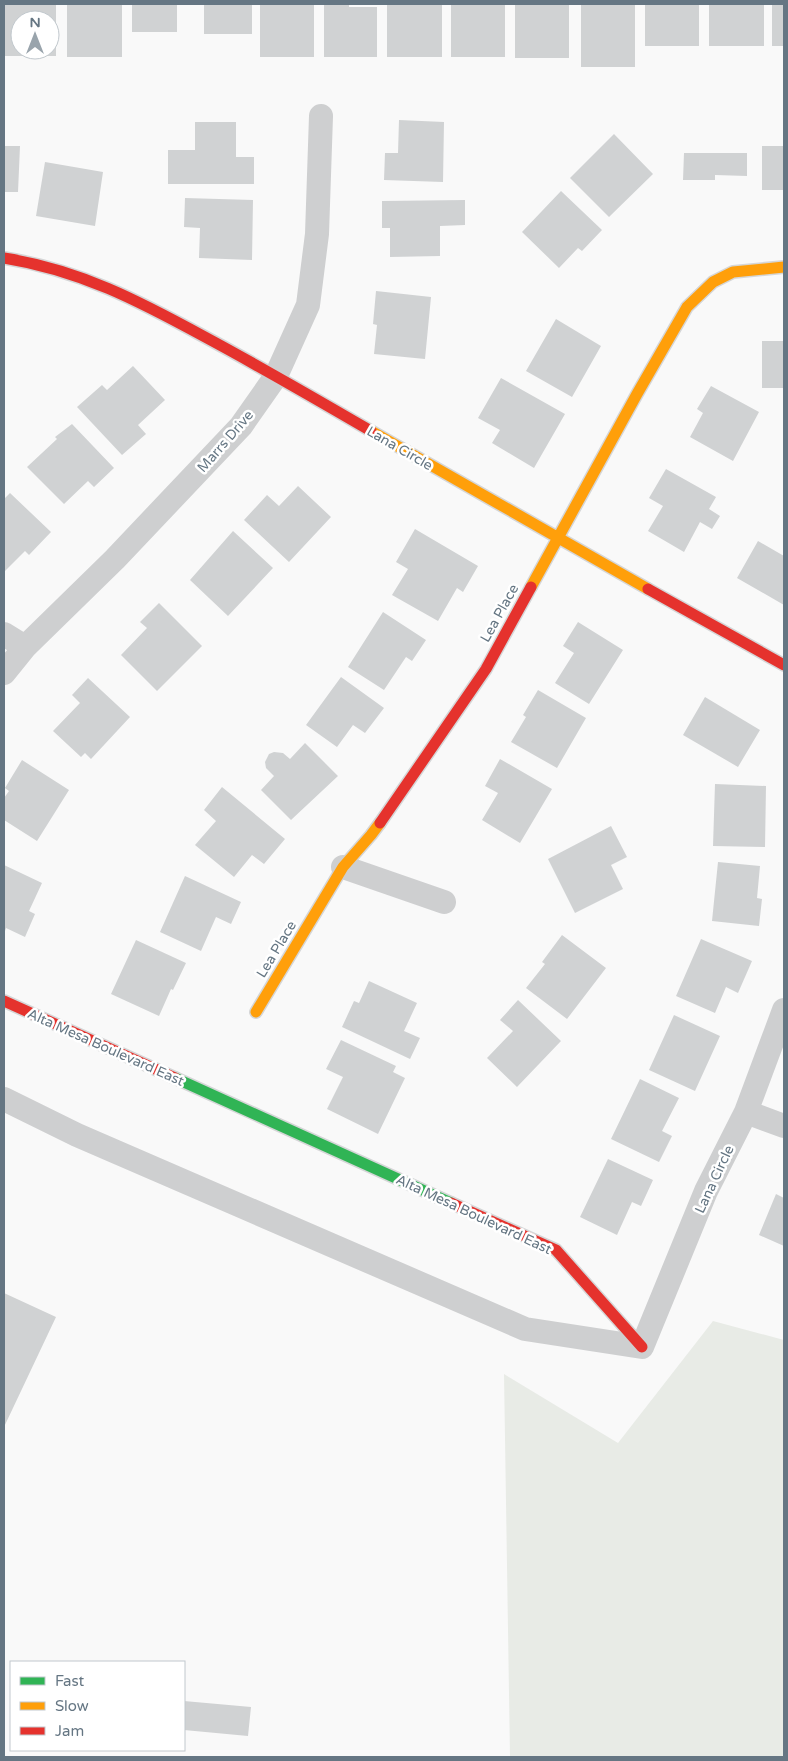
<svg xmlns="http://www.w3.org/2000/svg" width="788" height="1761" viewBox="0 0 788 1761" font-family="'Varela Round',sans-serif">
<rect width="100%" height="100%" fill="#f9f9f9"/>
<path fill="#e8ebe6" d="M713,1321L784,1340V1757H510L504,1374L618,1443Z"/>
<path fill="#d0d2d3" fill-rule="evenodd" d="M23,4H56V56H4V5ZM20,20H50V50H20Z
M67,4H122V57H67Z
M132,4H177V32H132Z
M204,4H252V34H204Z
M260,4H314V57H260Z
M324,4H349V7H377V57H324Z
M387,4H442V57H387Z
M451,4L505,5V57H451Z
M515,4H569V58H515Z
M581,4H635V67H581Z
M645,4H699V46H645Z
M709,4H764V46H709Z
M772,4H784V46H772Z
M399,120L444,122L443,182L384,180L385,153H398Z
M195,122H236V157H254V184H168V150H195Z
M614,134L653,174L609,217L570,178Z
M4,146H20L18,192H4Z
M762,146H784V190H762Z
M684,153H747V176L715,175V180H683Z
M45,162L103,172L95,226L36,216Z
M561,191L602,230L582,251L578,248L559,268L522,232Z
M185,198L253,200L252,260L199,258L200,228L184,227Z
M465,200V225L440,226V256L390,257V228H382V201Z
M376,291L431,297L425,359L374,354L377,325L373,324Z
M556,319L601,346L572,397L526,371Z
M762,341H784V388H762Z
M133,366L165,400L138,425L146,434L122,455L77,407L102,385L107,390Z
M501,378L565,414L534,468L492,443L500,430L478,418Z
M711,386L759,412L733,461L690,437L703,413L697,409Z
M72,424L114,468L94,487L88,481L64,504L27,467L57,439L55,437Z
M666,469L716,497L709,509L720,516L712,529L700,522L684,552L648,531L663,506L649,498Z
M298,486L331,517L289,562L244,520L267,495L279,506Z
M10,493L51,532L29,555L25,551L5,571L4,570V499Z
M415,529L478,566L463,592L457,588L438,621L392,595L408,569L396,562Z
M233,531L273,568L228,616L190,580Z
M758,541L784,556V605L737,578Z
M159,603L202,646L157,691L121,655L147,628L140,622Z
M383,612L426,640L412,661L406,657L384,690L348,667Z
M578,622L623,650L589,704L555,683L574,653L563,646Z
M341,677L384,708L365,733L353,725L337,747L306,725Z
M88,678L130,717L91,759L85,753L81,757L53,731L80,703L72,695Z
M538,690L586,718L557,768L511,742L526,717L523,715Z
M705,697L760,730L738,767L683,735Z
M305,743L338,776L291,820L261,790L274,776L266,768L265,762L269,754L274,752L283,753L290,759Z
M500,759L552,789L520,843L482,820L498,793L485,786Z
M22,760L69,790L37,841L4,820V798L9,791L5,788Z
M715,784L766,786L765,847L713,846Z
M222,787L285,839L264,864L252,855L234,877L195,845L216,821L204,810Z
M611,826L627,857L611,865L623,889L575,913L548,859Z
M718,862L760,866L757,898L762,899L759,926L712,921Z
M4,865L42,883L29,911L35,914L25,937L6,928L4,934Z
M185,876L241,902L231,924L216,917L201,951L160,932Z
M562,935L606,968L567,1019L526,988L545,964L542,962Z
M701,939L752,961L738,993L726,987L715,1013L676,996Z
M136,940L186,963L173,990L171,989L159,1016L111,994Z
M369,981L417,1003L404,1031L420,1038L410,1059L342,1027L354,1001L359,1003Z
M518,1000L561,1041L517,1087L487,1058L513,1031L500,1020Z
M674,1015L720,1036L695,1091L649,1070Z
M341,1040L396,1066L393,1072L405,1078L378,1134L327,1109L343,1077L326,1069Z
M640,1079L679,1098L662,1131L672,1136L659,1162L611,1139Z
M608,1159L653,1180L641,1206L632,1202L617,1235L580,1217Z
M776,1194L784,1198V1246L759,1235Z
M4,1293L56,1317L4,1427Z
M184,1701L251,1707L248,1736L184,1730Z"/>
<g fill="none" stroke-linecap="round" stroke-linejoin="round">
<g stroke="#d5d6d7" stroke-width="14">
<path id="fast" d="M175,1078L451,1203"/>
</g>
<g stroke="#d5d6d7" stroke-width="14">
<path id="slow" d="M371,431L648,589
M531,587L637,394L687,307L713,282L733,272L784,267
M256,1012L343,867L371,835L380,823"/>
</g>
<g stroke="#d5d6d7" stroke-width="14">
<path id="jam" d="M4,258C80,270 139,301 205,337C261,367 316,399 371,431
M648,589L784,665
M380,823L486,669L531,587
M4,1001L175,1078
M451,1203L556,1250L642,1347"/>
</g>
<path stroke="#cecfd0" stroke-width="24" d="M4,634L25,647
M4,673L25,647L115,559L241,426L276,376L308,305L317,234L321,116
M343,867L444,902
M4,1099L77,1135L525,1329L642,1347L706,1191L746,1112L784,1010
M746,1112L784,1126"/>
<use href="#fast" stroke="#30b455" stroke-width="11"/>
<use href="#slow" stroke="#ff9f0a" stroke-width="11"/>
<use href="#jam" stroke="#e5322d" stroke-width="11"/>
</g>
<g text-anchor="middle" stroke-width="5" stroke-linejoin="round" paint-order="stroke">
<g font-size="14" fill="#657683" stroke="#fff">
<text transform="translate(225 441) rotate(-49)" y="5">Marrs Drive</text>
<text transform="translate(400 448) rotate(30)" y="5">Lana Circle</text>
<text transform="translate(499 613) rotate(-61)" y="5">Lea Place</text>
<text transform="translate(276 949) rotate(-59)" y="5">Lea Place</text>
<text transform="translate(106 1047) rotate(24)" y="5">Alta Mesa Boulevard East</text>
<text transform="translate(714 1179) rotate(-65)" y="5">Lana Circle</text>
<text transform="translate(474 1214) rotate(25)" y="5">Alta Mesa Boulevard East</text>
</g>
</g>
<rect width="788" height="1761" fill="none" stroke="#657683" stroke-width="10"/>
<rect x="10" y="1661" width="175" height="90" fill="#ffffff" stroke="#c1c8cd"/>
<rect x="20" y="1677" width="25" height="8" fill="#30b455" stroke="#c1c8cd"/>
<text x="55" y="1686" font-size="15" fill="#657683">Fast</text>
<rect x="20" y="1702" width="25" height="8" fill="#ff9f0a" stroke="#c1c8cd"/>
<text x="55" y="1711" font-size="15" fill="#657683">Slow</text>
<rect x="20" y="1727" width="25" height="8" fill="#e5322d" stroke="#c1c8cd"/>
<text x="55" y="1736" font-size="15" fill="#657683">Jam</text>
<g transform="translate(35 35)"><circle r="24" fill="#ffffff" stroke="#c1c8cd"/>
<path d="M0-4L9 19L0 12L-9 19Z" fill="#99a4ac"/>
<text y="-8" font-size="14" font-weight="bold" text-anchor="middle" fill="#657683">N</text>
</g>
</svg>
